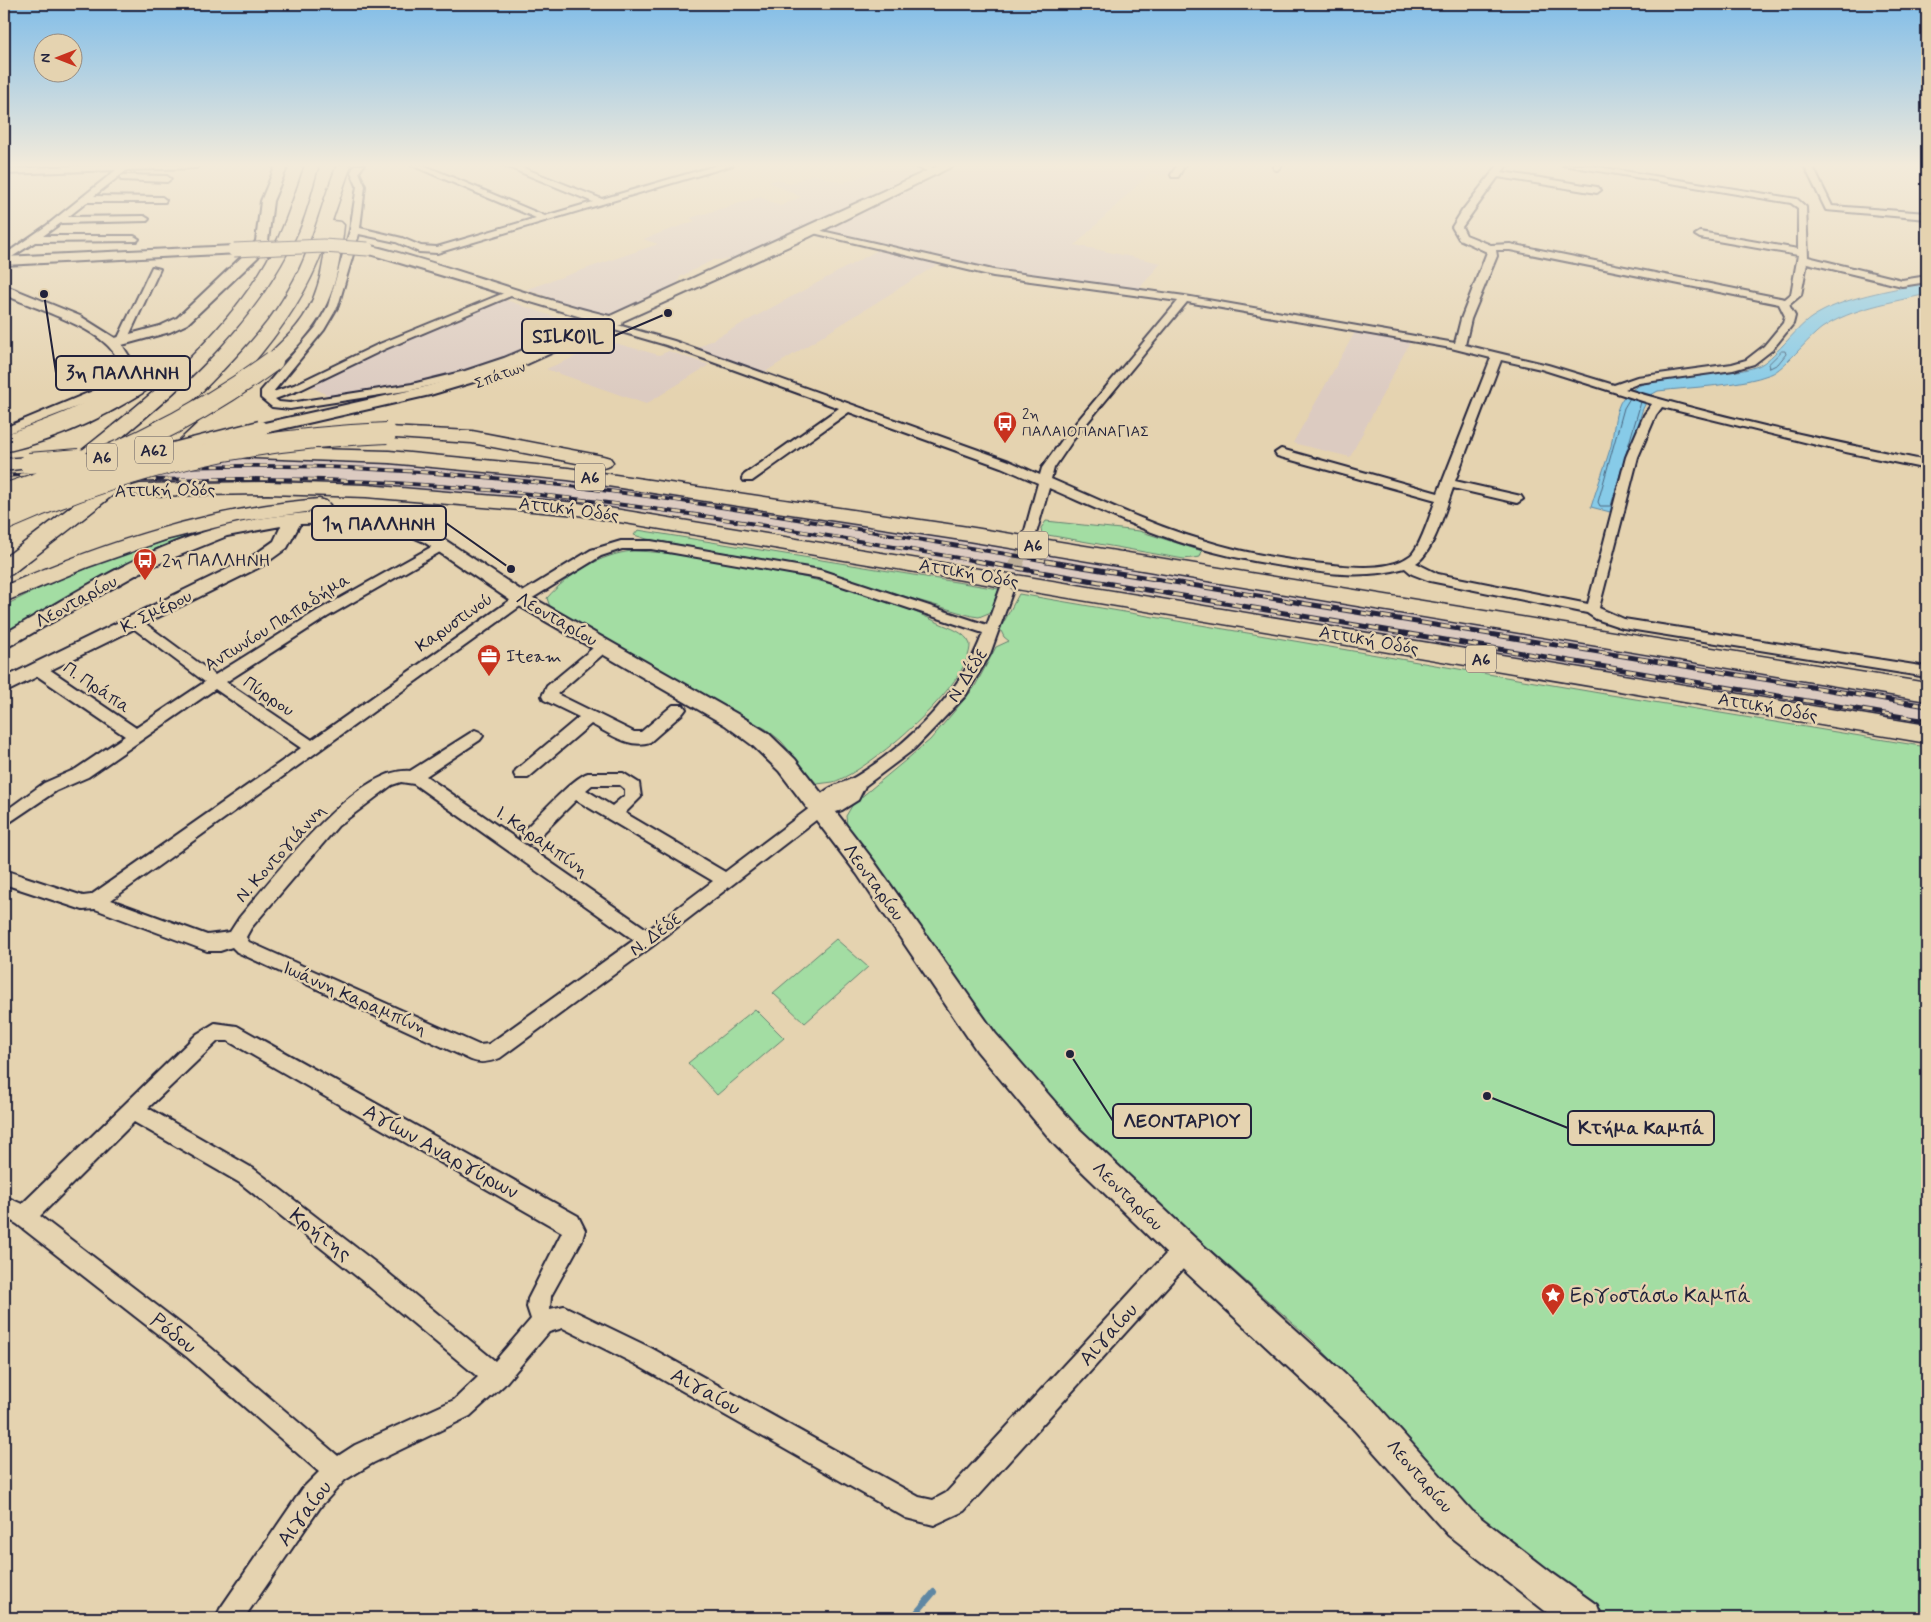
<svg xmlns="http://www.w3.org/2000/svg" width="1931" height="1622" viewBox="0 0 1931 1622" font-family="Mynerve,sans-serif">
<rect width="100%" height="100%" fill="#e5d3b0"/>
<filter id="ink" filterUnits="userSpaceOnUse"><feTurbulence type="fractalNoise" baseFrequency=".02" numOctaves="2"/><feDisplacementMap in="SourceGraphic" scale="10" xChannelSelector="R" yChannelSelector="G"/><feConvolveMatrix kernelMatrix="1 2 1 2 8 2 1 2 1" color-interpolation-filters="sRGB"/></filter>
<g filter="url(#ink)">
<path fill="#dccbc1" d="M892,165H910L930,172L742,259L713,260L680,277L676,288L614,315L606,317L586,312L527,289L658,244L643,239L695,221L690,218L760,197L780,206L801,197L769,182L778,179L789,184L813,174L843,183Z
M958,165H1179L1171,176L1150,173L1075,245L1161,263L1137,291L966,266L824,231Z
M878,250L938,264L765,372L697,348Z
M506,300L580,326L481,369L417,384L331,397L308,385L390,346Z
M1355,332L1410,342L1350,457L1293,443Z
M611,342L659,355L669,351L709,365L646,404L546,369Z
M201,458L375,463L521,475L590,484L1005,547L1927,700V725L806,537L634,510L481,493L385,487L250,483H110Z"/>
<path fill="#a3dda3" stroke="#62806f" d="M1046,521L1139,531L1202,551L1200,557L1184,559L1042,534L1041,528Z
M638,530L999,589L991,612L979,617L972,616L801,566L647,539L634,535Z
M190,534L193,541L128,570L4,639V606C63,575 125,552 190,534Z
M633,551C670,552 706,558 743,565C810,577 878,593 939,623C950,628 965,632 970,644C972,683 868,772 833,782C828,783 822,783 817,784L781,741L766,729L550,607L547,598C568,574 601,554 633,551Z
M1019,594L1605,694L1927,747V1618H1611L1545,1570L1469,1508L1392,1420L1312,1340L1177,1220L1072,1122L987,1027L856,841L847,825L846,816L853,804L930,740L974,688L996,647L1009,641L1004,637L1000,629Z
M836,939L868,967L805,1023L773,993Z
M755,1009L784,1038L717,1095L688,1063Z"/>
<path fill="#87cbe8" stroke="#5f87a3" d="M1927,282V294C1893,302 1852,308 1822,328C1807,339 1784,369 1771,374C1740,386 1692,387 1658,391L1649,396L1642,411L1614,513L1591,507C1597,487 1605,466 1611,446C1614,432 1614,410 1623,398C1648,366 1723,380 1758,366C1773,360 1795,329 1811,318C1844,296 1890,291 1927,282Z"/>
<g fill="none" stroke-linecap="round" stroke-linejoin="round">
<path stroke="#4a6680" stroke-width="1" d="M1782,351H1785L1786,354L1778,364L1770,368L1769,364Z
M1630,398L1624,408L1598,502L1600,506H1611L1641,402"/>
<path stroke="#5f87a3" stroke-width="6" d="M912,1618L934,1592"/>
<path stroke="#beb099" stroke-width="12" stroke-dasharray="12 5.5" stroke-linecap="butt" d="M1018,562L1030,534"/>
<path stroke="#beb099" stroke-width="15" stroke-dasharray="15 8" stroke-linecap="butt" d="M1006,590L1018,561"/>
<g stroke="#22223b" stroke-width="4">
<path id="street" d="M101,165H200L196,168L127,170L94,196L162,197L166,200L165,202H87L68,217L144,216L149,219L147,221L61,223L43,236H134L139,239L137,241L35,242L4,262V255L46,226L116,170L4,174V169Z
M355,165H364L359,172L365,186L360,228L402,238L421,246L437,247L536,218L411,165H423L545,216L593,202L503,165H516L602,199L718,165H733L437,253L419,252L396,242L359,234L338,306L324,330L273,392L294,385L377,345L509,291L518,293L385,349L302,389L275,399L279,402L290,403L412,384L465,371L504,358L575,328L604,321L674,341L1009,461L1040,475L1042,468L1065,436L1178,301L993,276L809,232V228L993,270L1185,296L1455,343L1461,319L1487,252L1459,239L1452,227L1462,211L1498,165H1507L1502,172L1597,187L1601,190L1597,193L1498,177L1462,227L1466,235L1491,245L1510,244L1785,299L1791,294L1798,255L1700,238L1695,235L1700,232L1798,249V208L1791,203L1563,165H1586L1797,199L1806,207L1808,257L1902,280L1927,276V282L1902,286L1807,263L1801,295L1789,305L1795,316L1793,324L1772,350L1754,364L1733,370L1639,383L1625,389C1724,419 1826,440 1927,461V469L1841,451L1662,407L1656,415L1638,457L1599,608L1624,619L1927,667V677L1623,628L1596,619L1587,613L1430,581L1412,574L1405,568C1366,579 1328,574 1289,567C1255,562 1222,555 1189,545C1141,530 1095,508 1049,488L1036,534L1030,538L1024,534L1038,483L1001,467L849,412L752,481H744L742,478L744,475L839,408L666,345L604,327L583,332L512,362L473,375L412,390L290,409L272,407L261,398V391L316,327L328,306L350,230L357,186L351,172ZM1496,250H1510L1779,304L1785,316L1783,323L1764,346L1746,360L1732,364L1637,377L1614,385L1548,365L1465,345L1471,319L1497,256ZM1187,302L1451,348L1491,358L1438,493L1281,449L1275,453L1277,456L1436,500C1430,514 1421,546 1411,555C1390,571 1357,567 1333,565C1288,561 1242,553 1199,539C1148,524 1100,500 1051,479L1054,468L1073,440ZM1501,360L1541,369L1652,404L1644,415L1626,457L1588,604L1438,574L1416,563C1433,554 1446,507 1453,488L1517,503L1523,499L1521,496L1455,481Z
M912,165H925L940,172L936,175Z
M1177,165H1185L1178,177H1172L1171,175Z
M1274,165H1282L1277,170L1274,169Z
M1804,165H1812L1832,206L1927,213V219L1826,210Z
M124,175L167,176L171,179L167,182L121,180V176Z
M152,267L160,269L127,340L122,343L118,342L117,340Z
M119,380L125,383L123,385L79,406L4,435V428Z
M442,541L447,542L449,545L447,548L327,617L226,682L312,740L516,596L591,550L621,541H651L820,570L987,625L1001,587L1006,586L1013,590L990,654L966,695L914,749L865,786L858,800L842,810L836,812L829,810L654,945L500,1058C490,1062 481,1064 471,1060L237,952L232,947L220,951H207L95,909L83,910L4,884V870L83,896L91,895L301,748L215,689L88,777L56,791L4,826V812L44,783L76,769L125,736L33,673L31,669L33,665H43L136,728L205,682L129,625L127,622L129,619H139L215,675L317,611ZM622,549H651L818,578L983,633C962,692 908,745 855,777C845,783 834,784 824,792C819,795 820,800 815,804L725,872L625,813L641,797L639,783L623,773H588C572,778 536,819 522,832L520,837L522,842L528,844L534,842L576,800L713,881L648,930L426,776L480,740L483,736L480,732L475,730L410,771C356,766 273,878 239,918L230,932L207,935L111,900L526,602L601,556ZM401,782L414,784L634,940L489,1044L479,1045L249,942L246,937L251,928L338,826L392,785ZM592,785H620L625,789V795L612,806L586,790Z
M604,641L609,643L611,646L609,649L557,694L634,732H641L673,705H683L686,709L683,713L650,742C629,749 609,733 591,724L528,778H516L514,774L516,770L579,717L544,700L542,696L547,686L599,643Z
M215,1023L237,1026L578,1216L585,1230L582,1240L551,1296L550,1309L564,1306L651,1348L919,1497L933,1500L946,1493L1177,1242L1185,1239L1193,1242L1196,1250L1193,1258L964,1511L934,1525L906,1518L635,1364L563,1328L549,1332L504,1385L470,1416L373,1463L345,1480L321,1506L244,1618H216L220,1609L303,1488L319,1472L187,1357L17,1224L4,1217V1196L22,1204L197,1034ZM218,1041H228L562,1232L528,1299L527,1307L531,1319L495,1361L376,1263L254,1169L148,1108ZM134,1122L240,1183L360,1279L478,1377L454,1400L355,1445L338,1456L203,1341L40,1216Z"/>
</g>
<g stroke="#22223b" stroke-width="4">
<path id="secondary" d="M276,165H288L273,201L268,241L258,257L187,324L170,332L122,345L133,362C133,367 133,373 131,377C115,407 37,438 4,445V435C36,423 96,406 115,377C118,373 118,367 119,362C106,327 35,310 4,294V285L80,316L115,338L160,326L177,318L248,251L256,241L261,201Z
M940,165H955L809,237L623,321L622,325H613L514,370L430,395L260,434L252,429L260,424L421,388L504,364L598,322L363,252L361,249L363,246L368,245C450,265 528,297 610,316Z
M234,246L241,250L239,253L4,265V257Z
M315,512L364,513L405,521L436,534L528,595L739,715L768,733L795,759L873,860L995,1033L1075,1125L1196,1239L1372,1399L1472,1511L1552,1573L1597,1605L1602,1618H1554L1448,1535L1348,1423L1174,1261L1055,1145L977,1051L857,874L779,771L752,745L725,725L514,603L424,542L394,529L364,523L300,524L287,548L262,566L4,693V678L250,558L274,541L281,526L227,536L148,568L4,649V634C72,595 141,549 218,528C249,519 283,515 315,512Z"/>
</g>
<g stroke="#22223b" stroke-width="3">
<path id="highway" d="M305,165H319C312,187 307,210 298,231C251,336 159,408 71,478L64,480L57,478L54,474L57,470C130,412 208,354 259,274C281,240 292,203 305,165Z
M337,165H351L332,221L341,222L344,225C337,292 328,317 279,365H267L264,361C273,348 286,339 296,327C317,302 323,271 326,240C286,371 117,492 12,574L4,576V558C80,500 157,442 223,372C247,347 272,320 289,289C312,251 320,206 337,165Z
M173,359L179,360L182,364L179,368C128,406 67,438 4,452V440C62,421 117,397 167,360Z
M387,427L472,431L603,456L610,458L613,462L610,466L603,468L472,443L380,437L377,433L380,429Z
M237,447L389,451L568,468L968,527L1927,683V701L968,541L568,480L389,463L230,457L227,453L230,449Z
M29,457L36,459L39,463L36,467L4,471V459Z
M268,482L366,485L578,503L1927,725V743L578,515L366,497L268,494L140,496L133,494L130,490L133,486L140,484Z
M319,499L326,501L330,505L326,509L237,522L165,540L88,567L4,602V586C106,542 208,508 319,499Z"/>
</g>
<use href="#street" fill="#e5d3b0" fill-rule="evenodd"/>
<use href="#secondary" fill="#e5d3b0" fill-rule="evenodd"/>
<use href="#highway" fill="#e5d3b0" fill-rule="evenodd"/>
<g stroke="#22223b" stroke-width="4">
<path id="rail-far1" d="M4,476C126,467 248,462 370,469C600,480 827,525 1054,562
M4,486C149,478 294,475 439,486C621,499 802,531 982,562"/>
</g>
<g stroke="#22223b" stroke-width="5">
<path id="rail" d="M975,561L1927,721
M1046,561L1927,706"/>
</g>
<use href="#rail-far1" stroke="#e5d3b0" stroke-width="2.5" stroke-dasharray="8" stroke-linecap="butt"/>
<use href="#rail" stroke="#e5d3b0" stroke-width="3" stroke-dasharray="10" stroke-linecap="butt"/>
<g stroke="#22223b" stroke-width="15" stroke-linecap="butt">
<path id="secondary-bridge-far1" d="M234,250L323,246L368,249"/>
</g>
<g stroke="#22223b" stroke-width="19" stroke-linecap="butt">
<path id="secondary-bridge" d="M4,508L130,462L260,429"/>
</g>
<g stroke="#22223b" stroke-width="22" stroke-linecap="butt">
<path id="highway-bridge" d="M29,463L79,459
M4,494C102,463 190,422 273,361
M4,521C132,464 247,439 387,433"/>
</g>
<use href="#secondary-bridge-far1" stroke="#e5d3b0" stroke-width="13"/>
<use href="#secondary-bridge" stroke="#e5d3b0" stroke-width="16"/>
<use href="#highway-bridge" stroke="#e5d3b0" stroke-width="20"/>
</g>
</g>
<linearGradient id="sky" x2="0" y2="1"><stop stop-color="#81bde8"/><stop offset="0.42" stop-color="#f3ebdb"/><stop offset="1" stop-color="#f3ebdb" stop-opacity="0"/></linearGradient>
<rect width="1931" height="393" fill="url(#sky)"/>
<defs>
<g id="bus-pin" transform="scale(1.25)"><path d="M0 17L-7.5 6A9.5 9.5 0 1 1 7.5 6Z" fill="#c8321e" stroke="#e5d3b0"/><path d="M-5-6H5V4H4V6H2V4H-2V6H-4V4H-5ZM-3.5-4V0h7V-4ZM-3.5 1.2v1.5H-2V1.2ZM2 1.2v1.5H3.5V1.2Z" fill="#fff"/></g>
<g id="office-pin" transform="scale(1.25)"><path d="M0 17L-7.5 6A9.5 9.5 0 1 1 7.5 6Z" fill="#c8321e" stroke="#e5d3b0"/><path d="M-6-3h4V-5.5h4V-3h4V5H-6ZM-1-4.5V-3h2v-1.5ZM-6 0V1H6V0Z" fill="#fff"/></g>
<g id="sight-pin" transform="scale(1.25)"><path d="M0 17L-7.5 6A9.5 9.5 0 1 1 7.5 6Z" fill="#c8321e" stroke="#e5d3b0"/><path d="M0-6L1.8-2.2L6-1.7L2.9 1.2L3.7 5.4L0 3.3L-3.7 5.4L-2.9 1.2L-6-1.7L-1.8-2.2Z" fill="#fff"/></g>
</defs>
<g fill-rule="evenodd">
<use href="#bus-pin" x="1005" y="423"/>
<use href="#bus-pin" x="145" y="560"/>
<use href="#office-pin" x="489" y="656"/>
<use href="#sight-pin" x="1553" y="1295"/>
</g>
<g text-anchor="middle" stroke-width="5" stroke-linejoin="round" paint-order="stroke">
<g font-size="15" fill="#22223b" stroke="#e5d3b0">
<text transform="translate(500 375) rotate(-20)" y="5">Σπάτων</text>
</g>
<g font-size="15" fill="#22223b" stroke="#e5d3b0" text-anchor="start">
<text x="1022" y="419">2η<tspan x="1022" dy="17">ΠΑΛΑΙΟΠΑΝΑΓΙΑΣ</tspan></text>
</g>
<g fill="#e5d3b0" stroke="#5c575e" stroke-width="1">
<rect x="135" y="436.5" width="38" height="27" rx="4"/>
<rect x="87" y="443.5" width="30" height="27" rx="4"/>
<rect x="575" y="463.5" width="30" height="27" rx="4"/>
<rect x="1018" y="531.5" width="30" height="27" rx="4"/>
<rect x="1466" y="645.5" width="30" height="27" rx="4"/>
</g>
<g font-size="16" font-weight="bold" fill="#22223b">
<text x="154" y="456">Α62</text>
<text x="102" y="463">Α6</text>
<text x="590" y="483">Α6</text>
<text x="1033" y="551">Α6</text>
<text x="1481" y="665">Α6</text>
</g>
<g font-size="18" fill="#22223b" stroke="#e5d3b0">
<text transform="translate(165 490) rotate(-1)" y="6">Αττική Οδός</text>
<text transform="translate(569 509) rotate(7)" y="6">Αττική Οδός</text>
<text transform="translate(969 573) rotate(10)" y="6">Αττική Οδός</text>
<text transform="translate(76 601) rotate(-29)" y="6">Λεονταρίου</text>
<text transform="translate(156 611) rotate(-26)" y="6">Κ. Σμέρου</text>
<text transform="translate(557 619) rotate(30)" y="6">Λεονταρίου</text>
<text transform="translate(277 622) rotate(-32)" y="6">Αντωνίου Παπαδήμα</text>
<text transform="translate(454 622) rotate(-35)" y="6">Καρυστινού</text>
<text transform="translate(1369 640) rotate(10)" y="6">Αττική Οδός</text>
<text transform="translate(967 675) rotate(-58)" y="6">Ν. Δέδε</text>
<text transform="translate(97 687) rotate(34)" y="6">Π. Πράπα</text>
<text transform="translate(269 696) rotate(34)" y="6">Πύρρου</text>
<text transform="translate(1768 707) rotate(10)" y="6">Αττική Οδός</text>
<text transform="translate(542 841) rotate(35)" y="6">Ι. Καραμπίνη</text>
<text transform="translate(280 853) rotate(-48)" y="6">Ν. Koντογιάννη</text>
<text transform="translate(874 882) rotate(54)" y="6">Λεονταρίου</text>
<text transform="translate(655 934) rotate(-37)" y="6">Ν. Δέδε</text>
<text transform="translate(355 998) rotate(24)" y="6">Ιωάννη Καραμπίνη</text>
<text transform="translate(1128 1196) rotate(44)" y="6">Λεονταρίου</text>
<text transform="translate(1420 1476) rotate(49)" y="6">Λεονταρίου</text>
</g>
<g font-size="18" fill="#22223b" stroke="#e5d3b0" text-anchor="start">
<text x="162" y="566">2η ΠΑΛΛΗΝΗ</text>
<text x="506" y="662">Iteam</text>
</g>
<g font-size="21" fill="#22223b" stroke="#e5d3b0">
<text transform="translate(441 1151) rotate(29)" y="7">Αγίων Αναργύρων</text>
<text transform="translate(321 1234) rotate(38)" y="7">Κρήτης</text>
<text transform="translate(174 1333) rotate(38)" y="7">Ρόδου</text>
<text transform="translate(1108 1334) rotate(-48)" y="7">Αιγαίου</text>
<text transform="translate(706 1391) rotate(29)" y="7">Αιγαίου</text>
<text transform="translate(304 1513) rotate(-53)" y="7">Αιγαίου</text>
</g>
<g font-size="21" fill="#22223b" stroke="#e5d3b0" text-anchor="start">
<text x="1570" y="1302">Εργοστάσιο Καμπά</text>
</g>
</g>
<path fill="none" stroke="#22223b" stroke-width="2" d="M668 313L614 336M44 294L56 373M511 569L446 523M1070 1054L1113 1121M1487 1096L1568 1128"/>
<g fill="#22223b" stroke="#e5d3b0" stroke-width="2">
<circle cx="668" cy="313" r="5"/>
<circle cx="44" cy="294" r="5"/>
<circle cx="511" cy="569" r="5"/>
<circle cx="1070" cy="1054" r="5"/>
<circle cx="1487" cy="1096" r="5"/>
</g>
<g fill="#e5d3b0" stroke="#22223b" stroke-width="2">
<rect x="522" y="319" width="92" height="34" rx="5"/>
<rect x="56" y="356" width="134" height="34" rx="5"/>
<rect x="312" y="506" width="134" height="34" rx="5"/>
<rect x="1113" y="1104" width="138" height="34" rx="5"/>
<rect x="1568" y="1111" width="146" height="34" rx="5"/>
</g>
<g font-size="19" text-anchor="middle" font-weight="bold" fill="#22223b">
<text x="568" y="343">SILKOIL</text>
<text x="123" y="379">3η ΠΑΛΛΗΝΗ</text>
<text x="379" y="530">1η ΠΑΛΛΗΝΗ</text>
<text x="1182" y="1127">ΛΕΟΝΤΑΡΙΟΥ</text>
<text x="1641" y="1134">Kτήμα Καμπά</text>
</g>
<rect width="1931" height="1622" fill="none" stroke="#e5d3b0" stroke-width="20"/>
<rect x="10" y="10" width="1911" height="1602" fill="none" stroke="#22223b" stroke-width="2" filter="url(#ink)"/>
<g transform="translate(58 58) rotate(270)"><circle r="24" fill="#e5d3b0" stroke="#978c81"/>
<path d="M0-4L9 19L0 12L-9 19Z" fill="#c8321e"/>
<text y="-8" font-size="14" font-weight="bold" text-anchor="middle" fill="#22223b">N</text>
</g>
</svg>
